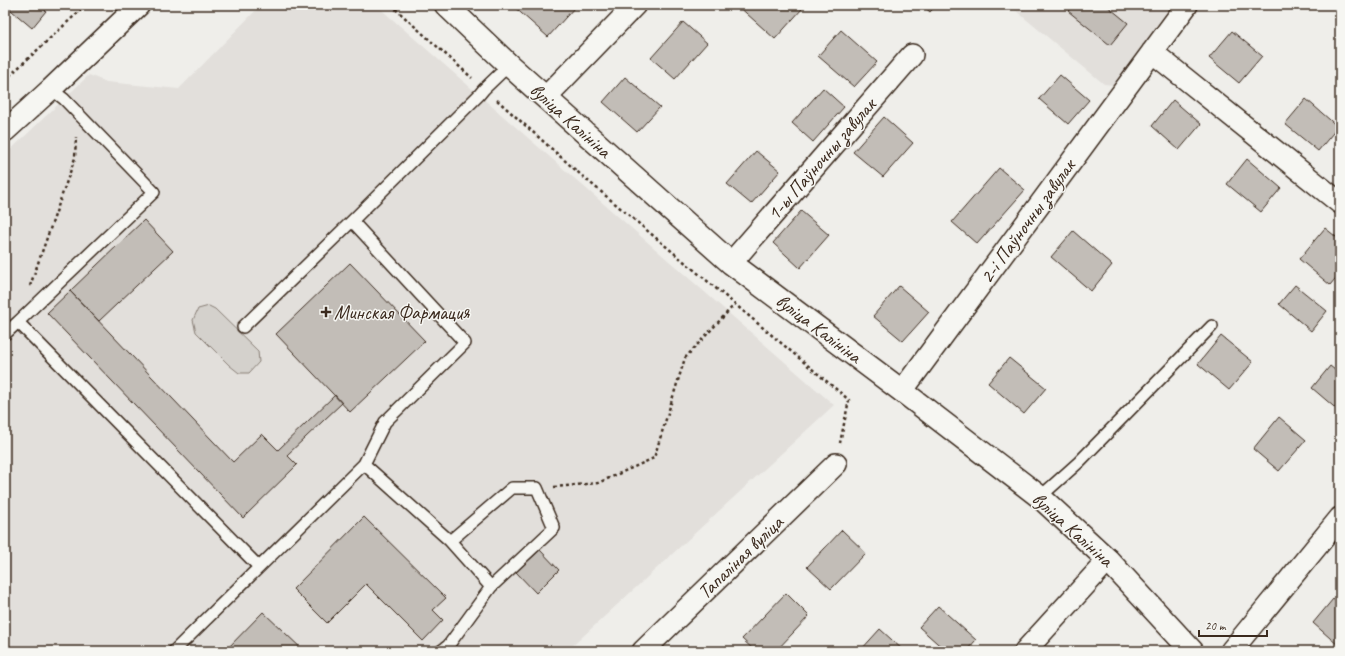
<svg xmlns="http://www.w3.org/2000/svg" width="1345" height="656" viewBox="0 0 1345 656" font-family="Caveat,sans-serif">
<rect width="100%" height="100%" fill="#efeeea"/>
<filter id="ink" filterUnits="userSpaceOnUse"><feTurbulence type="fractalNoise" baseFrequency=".025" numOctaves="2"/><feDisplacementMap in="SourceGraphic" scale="8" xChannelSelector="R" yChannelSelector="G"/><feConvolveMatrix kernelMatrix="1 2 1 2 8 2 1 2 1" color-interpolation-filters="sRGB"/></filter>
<g filter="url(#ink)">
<path fill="#e2dfdb" d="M261,5H376L834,405L567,651H5V155L89,75L106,82L179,89Z
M1009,5H1171L1114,85L1104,84Z"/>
<path fill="#d4d1cc" stroke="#887e75" d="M209,306L215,309L258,351L259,362L249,373H239L229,365L196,332L193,320L198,309Z"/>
<path fill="#c2bdb7" stroke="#3b2a1e" d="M5,5H39L46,11L32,28Z
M512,5H573L575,7L548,37Z
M737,5H798L802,9L775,39Z
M922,5H936L930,12Z
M1073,5H1106L1128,23L1110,45L1068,11Z
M683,22L707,43L675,79L651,58Z
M841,30L877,62L854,87L818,56Z
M1232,31L1262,56L1239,83L1209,58Z
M1060,75L1089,100L1068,124L1039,99Z
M625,77L660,107L637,132L603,102Z
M823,88L844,107L813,142L792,123Z
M1306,99L1338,127L1318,151L1285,124Z
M1173,100L1201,124L1179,150L1152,126Z
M884,117L913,143L883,177L853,152Z
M756,151L780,171L751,204L727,184Z
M1247,159L1281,188L1261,212L1227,184Z
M999,168L1025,190L977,244L952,222Z
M801,211L829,235L800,268L773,243Z
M144,220L173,251L99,321L70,291Z
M1325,228L1340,240V273L1330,285L1299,259Z
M1073,231L1112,265L1091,291L1051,257Z
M350,263L425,341L350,412L276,334Z
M1295,285L1327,311L1311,331L1279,304Z
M899,286L929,312L903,341L873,316Z
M70,291L233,462L262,434L278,450L335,395L342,403L287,455L297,465L243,518L47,313Z
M1221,336L1253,362L1229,390L1198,364Z
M1009,358L1046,388L1024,414L988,383Z
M1330,366L1340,374V412L1312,388Z
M1279,417L1306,440L1279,471L1253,449Z
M364,517L446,598L433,610L443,620L423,641L366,584L327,623L293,589Z
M842,530L866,553L831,589L807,567Z
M540,550L559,570L536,593L516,572Z
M786,593L809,616L776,651H755L742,639Z
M1333,599L1340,605L1339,646L1313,623Z
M938,606L976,640L966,651H946L919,627Z
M263,612L304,651H225Z
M880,629L904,651H860Z"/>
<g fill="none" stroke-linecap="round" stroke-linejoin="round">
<g stroke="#3b2a1e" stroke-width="14">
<path id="lane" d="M51,89L64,99L154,192L18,322L259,567
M243,327L352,221L479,95L484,89L509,65
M5,334L18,322
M364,464L450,541L512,488H537L554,528L491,587L448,646L441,651
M1040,497L1079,462L1212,326
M450,541L491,587
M174,651L364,464L385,422L465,343L352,221"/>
</g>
<g stroke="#3b2a1e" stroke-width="24">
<path id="street" d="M1152,52L1340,203
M546,97L635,5
M5,131L51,89L139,5
M731,263L912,55
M902,391L1187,5
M643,651L836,464
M1025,651L1108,560
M1231,651L1340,518"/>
</g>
<g stroke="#3b2a1e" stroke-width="25">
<path id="secondary" d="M446,5L509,65L731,263L902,391L1040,497L1108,560L1192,651"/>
</g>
<path stroke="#3b2a1e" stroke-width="2.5" stroke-dasharray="3 3" stroke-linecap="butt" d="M391,5L472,78
M5,80L86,5
M497,100L581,175L849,400L840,443
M30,286L75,158L76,137
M554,487L598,483L654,458L685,358L735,304"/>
<use href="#lane" stroke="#f6f6f2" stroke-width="11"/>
<use href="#street" stroke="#f6f6f2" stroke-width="21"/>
<use href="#secondary" stroke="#f6f6f2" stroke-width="22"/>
</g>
</g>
<path fill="#3b2a1e" stroke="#f6f6f2" stroke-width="1.5" d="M324 306h4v4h4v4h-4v4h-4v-4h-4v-4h4z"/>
<g text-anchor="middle" stroke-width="3" stroke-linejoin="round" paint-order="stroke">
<g font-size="20" fill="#3b2a1e" stroke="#f6f6f2">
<text transform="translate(571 120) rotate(42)" y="7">вуліца Калініна</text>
<text transform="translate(821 159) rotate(-49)" y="7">1-ы Паўночны завулак</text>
<text transform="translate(1027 221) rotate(-54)" y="7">2-і Паўночны завулак</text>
<text transform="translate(819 328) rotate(37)" y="7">вуліца Калініна</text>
<text transform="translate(1073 529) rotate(42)" y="7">вуліца Калініна</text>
<text transform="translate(740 557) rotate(-44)" y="7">Тапаліная вуліца</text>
</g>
<g font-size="20" fill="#3b2a1e" stroke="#f6f6f2" text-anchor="start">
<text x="334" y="319">Минская Фармация</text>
</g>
</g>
<rect width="1345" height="656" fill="none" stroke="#f6f6f2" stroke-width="20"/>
<rect x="10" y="10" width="1325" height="636" fill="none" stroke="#3b2a1e" stroke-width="1.5" filter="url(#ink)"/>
<path d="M1199 630v6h68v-6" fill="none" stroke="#3b2a1e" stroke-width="2"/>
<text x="1205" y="630" font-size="12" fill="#3b2a1e" stroke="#f6f6f2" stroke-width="3" paint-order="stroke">20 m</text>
</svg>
